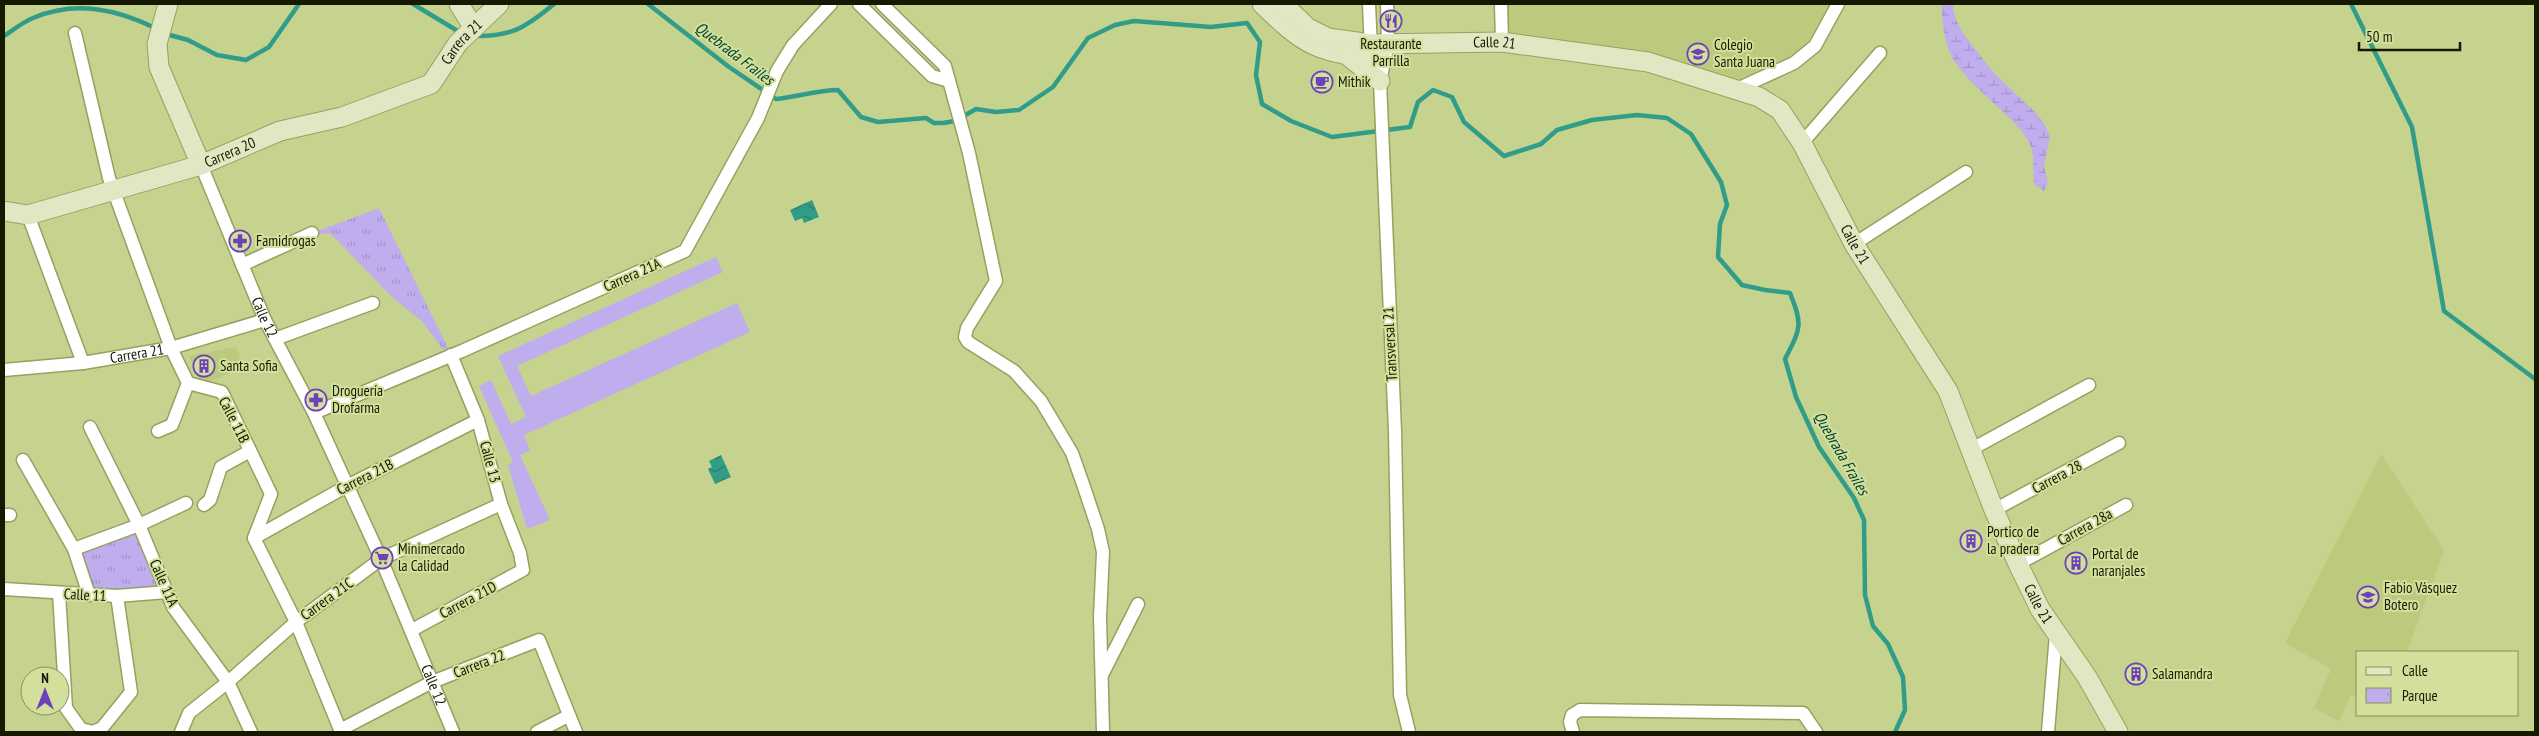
<svg xmlns="http://www.w3.org/2000/svg" width="2539" height="736" viewBox="0 0 2539 736" font-family="'PT Sans Narrow',sans-serif">
<defs>
<pattern id="wetland-marsh" width="20" height="14" patternUnits="userSpaceOnUse" patternTransform="scale(1.25)"><rect width="20" height="14" fill="#bfaded"/><path d="M1 5h8M5 5V1M11 12h8M15 12V8" fill="none" stroke="#a394c9"/></pattern>
<pattern id="park-tufts" width="24" height="20" patternUnits="userSpaceOnUse" patternTransform="scale(1.25)"><rect width="24" height="20" fill="#bfaded"/><path d="M3 7l-1-3M5 7V3M7 7l1-3M15 17l-1-3M17 17v-4M19 17l1-3" fill="none" stroke="#a394c9"/></pattern>
<pattern id="water-waves" width="16" height="10" patternUnits="userSpaceOnUse" patternTransform="scale(1.25)"><rect width="16" height="10" fill="#319d88"/><path d="M0 5q4-4 8 0t8 0" fill="none" stroke="#287f6d"/></pattern>
</defs>
<rect width="100%" height="100%" fill="#c6d38f"/>
<path fill="#bcca7e" d="M1501,4H1838L1815,46L1737,89L1502,42Z
M236,347L244,367L202,385L189,356Z
M2381,454L2444,550L2407,652H2358V697L2351,695L2339,721L2314,708L2331,669L2285,643Z"/>
<path fill="#bfaded" d="M716,257L723,272L517,366L531,396L737,303L750,332L524,435L530,450L520,455L550,520L527,529L508,465L513,462L479,386L491,380L511,424L526,417L498,356Z"/>
<path fill="url(#wetland-marsh)" d="M1941,4H1952L1956,20L1965,36L1993,72L2036,113L2045,125L2050,136L2044,166L2048,182L2044,191L2034,184C2033,173 2034,160 2032,150C2026,122 1966,88 1950,53C1943,38 1943,20 1941,4Z"/>
<path fill="url(#park-tufts)" d="M379,208L448,348L443,350L423,322L392,297L331,234L312,233Z
M139,525L167,592L89,595L74,549Z"/>
<path fill="url(#water-waves)" d="M812,200L819,217L804,223L802,218L795,221L790,210Z
M721,455L731,477L715,484L708,469L712,467L709,461Z"/>
<g fill="none" stroke-linecap="round" stroke-linejoin="round">
<path stroke="#319d88" stroke-width="4.5" d="M413,4L461,33
M648,4L729,67L776,99C797,97 817,90 838,90L861,117L878,122L926,118L934,123H943L955,121L976,109L996,112L1019,110L1053,87L1088,38L1115,25L1134,21L1211,27L1247,23L1260,42L1256,75L1262,104L1291,121L1332,137L1410,127L1418,102L1433,90L1452,97L1464,122L1504,156L1541,144L1557,130L1592,120L1637,115L1667,118L1691,134L1721,182L1727,205L1720,224L1718,257L1742,285L1765,290L1790,293C1803,325 1801,328 1785,359L1796,397L1819,447L1854,498L1864,520L1865,595L1873,626L1888,644L1903,677L1905,710L1895,732
M2351,4L2412,127L2444,311L2535,379
M166,34L188,40L217,55L246,60L269,47L299,4
M4,36C13,30 23,22 33,18C76,0 117,9 157,29
M473,36C511,37 525,28 554,4"/>
<g stroke="#96a15f" stroke-width="15">
<g id="street">
<path d="M859,4L932,76L949,81"/>
<path d="M882,4L945,66L969,153L996,281L967,328L965,337L968,342L1014,371L1041,401L1072,453L1084,487L1098,529L1103,552L1100,617L1103,732"/>
<path d="M1369,4L1371,51"/>
<path d="M1387,4L1388,44L1380,81L1395,431L1400,695L1409,732"/>
<path d="M1501,4L1502,42"/>
<path d="M75,33L109,178L171,348L188,383L222,392L271,494L254,538L296,622L341,732"/>
<path d="M1737,89L1794,63L1815,46L1838,4"/>
<path d="M1802,143L1880,53"/>
<path id="s1" d="M201,165L265,320L314,413L381,559L453,732"/>
<path d="M28,215L83,363"/>
<path d="M1854,244L1966,172"/>
<path d="M242,265L312,233"/>
<path d="M275,339L373,303"/>
<path id="s2" d="M4,370L83,363L171,348L265,320"/>
<path d="M314,413L462,351L685,251L758,118L777,71L793,45L831,4"/>
<path d="M90,427L139,525L173,607L228,682L251,732"/>
<path d="M158,431L172,425L188,383"/>
<path d="M1970,450L2089,385"/>
<path d="M23,460L74,549L89,595"/>
<path d="M204,505L210,500L221,467L250,451"/>
<path d="M1994,510L2119,443"/>
<path d="M4,515H10"/>
<path d="M254,538L347,486L478,420"/>
<path d="M74,549L139,525L186,503"/>
<path d="M2018,564L2126,505"/>
<path d="M4,589L117,596L167,592"/>
<path d="M59,593L66,708L81,729L93,732"/>
<path d="M412,630L523,570L520,553L501,504L478,420L451,355"/>
<path d="M1102,675L1138,604"/>
<path d="M340,730L432,682L539,640L576,732"/>
<path d="M93,732L102,728L131,692L117,596"/>
<path d="M181,732L189,713L228,682L296,622L381,559L501,504"/>
<path d="M537,732L568,716"/>
<path d="M1573,732L1570,722L1572,715L1580,710L1803,713L1816,732"/>
<path d="M2048,732L2056,634"/>
</g>
</g>
<g stroke="#96a15f" stroke-width="21">
<g id="secondary">
<path d="M168,4L157,44L159,67L201,165"/>
<path d="M459,4L473,27"/>
<path d="M1262,4C1302,43 1315,52 1372,58L1388,44"/>
<path id="s3" d="M1283,4L1308,28L1328,38L1371,44L1502,42L1648,62L1759,97L1780,110L1802,143L1854,244L1948,391L1994,510L2018,564L2040,609L2087,677L2118,732"/>
<path d="M1348,56L1380,81"/>
<path id="s4" d="M4,211L28,215L201,165L280,131L342,117L431,84L458,43L499,4"/>
</g>
</g>
<use href="#street" stroke="#fff" stroke-width="12"/>
<use href="#secondary" stroke="#e1e6c3" stroke-width="19"/>
</g>
<defs>
<g id="restaurant-ring" transform="scale(1.125)"><circle r="9.5" fill="#d3e09b" stroke="#6f41b9" stroke-width="1.5"/><path d="M-5-6h1v4h1v-4h1v4h1v-4h1v5L-1.5 .5V6h-2V.5L-5-1ZM5-6V6H3V1.5H1.5Q1.5-4 5-6Z" fill="#6f41b9"/></g>
<g id="school-ring" transform="scale(1.125)"><circle r="9.5" fill="#d3e09b" stroke="#6f41b9" stroke-width="1.5"/><path d="M0-5L7-2L0 1L-7-2ZM-4 1L0 2.5L4 1V4Q0 6-4 4Z" fill="#6f41b9"/></g>
<g id="cafe-ring" transform="scale(1.125)"><circle r="9.5" fill="#d3e09b" stroke="#6f41b9" stroke-width="1.5"/><path d="M-5.5-4.5H6V0H3Q3 3.5 0 3.5H-2.5Q-5.5 3.5-5.5 0ZM3-3.2v2h1.7v-2ZM-6 4.5H4V6H-6Z" fill="#6f41b9"/></g>
<g id="pharmacy-ring" transform="scale(1.125)"><circle r="9.5" fill="#d3e09b" stroke="#6f41b9" stroke-width="1.5"/><path d="M-2-6h4v4h4v4h-4v4h-4v-4h-4v-4h4Z" fill="#6f41b9"/></g>
<g id="building-ring" transform="scale(1.125)"><circle r="9.5" fill="#d3e09b" stroke="#6f41b9" stroke-width="1.5"/><path d="M-4-6H4V6H1V3H-1V6H-4ZM-2.5-4.3h1.7v1.8h-1.7ZM.8-4.3h1.7v1.8H.8ZM-2.5-1h1.7V.8h-1.7ZM.8-1h1.7V.8H.8Z" fill="#6f41b9"/></g>
<g id="supermarket-ring" transform="scale(1.125)"><circle r="9.5" fill="#d3e09b" stroke="#6f41b9" stroke-width="1.5"/><path d="M-6-5.5h2.5l.6 2H6L4.5 2H-2.5L-4.4-4H-6ZM-1.5 3.2a1.3 1.3 0 1 0 .1 0ZM3 3.2a1.3 1.3 0 1 0 .1 0Z" fill="#6f41b9"/></g>
</defs>
<g fill-rule="evenodd">
<use href="#restaurant-ring" x="1391" y="21"/>
<use href="#school-ring" x="1698" y="54"/>
<use href="#cafe-ring" x="1322" y="82"/>
<use href="#pharmacy-ring" x="240" y="241"/>
<use href="#building-ring" x="204" y="366"/>
<use href="#pharmacy-ring" x="316" y="400"/>
<use href="#building-ring" x="1971" y="541"/>
<use href="#supermarket-ring" x="382" y="558"/>
<use href="#building-ring" x="2076" y="563"/>
<use href="#school-ring" x="2368" y="597"/>
<use href="#building-ring" x="2136" y="674"/>
</g>
<g text-anchor="middle" stroke-width="4" stroke-linejoin="round" paint-order="stroke">
<g font-size="15" fill="#151901" stroke="#d3e09b">
<text dy="5" stroke="none"><textPath href="#s4" startOffset="501">Carrera 21</textPath></text>
<text dy="5" stroke="none"><textPath href="#s3" startOffset="224">Calle 21</textPath></text>
<text dy="5" stroke="none"><textPath href="#s4" startOffset="236">Carrera 20</textPath></text>
<text dy="5" stroke="none"><textPath href="#s3" startOffset="674">Calle 21</textPath></text>
<text transform="translate(632 275) rotate(-24)" y="5">Carrera 21A</text>
<text dy="5" stroke="none"><textPath href="#s1" startOffset="165">Calle 12</textPath></text>
<text transform="translate(1390 344) rotate(-93)" y="5">Transversal 21</text>
<text dy="5" stroke="none"><textPath href="#s2" startOffset="134">Carrera 21</textPath></text>
<text transform="translate(234 420) rotate(63)" y="5">Calle 11B</text>
<text transform="translate(490 462) rotate(75)" y="5">Calle 13</text>
<text transform="translate(365 477) rotate(-27)" y="5">Carrera 21B</text>
<text transform="translate(2057 477) rotate(-28)" y="5">Carrera 28</text>
<text transform="translate(2085 527) rotate(-29)" y="5">Carrera 28a</text>
<text transform="translate(164 583) rotate(66)" y="5">Calle 11A</text>
<text transform="translate(85 595) rotate(3)" y="5">Calle 11</text>
<text transform="translate(327 599) rotate(-36)" y="5">Carrera 21C</text>
<text transform="translate(468 600) rotate(-28)" y="5">Carrera 21D</text>
<text dy="5" stroke="none"><textPath href="#s3" startOffset="1079">Calle 21</textPath></text>
<text transform="translate(479 664) rotate(-21)" y="5">Carrera 22</text>
<text dy="5" stroke="none"><textPath href="#s1" startOffset="570">Calle 12</textPath></text>
</g>
<g font-size="15" fill="#151901" stroke="#d3e09b" text-anchor="start">
<text x="1391" y="49" text-anchor="middle">Restaurante<tspan x="1391" dy="17">Parrilla</tspan></text>
<text x="1714" y="50">Colegio<tspan x="1714" dy="17">Santa Juana</tspan></text>
<text x="1338" y="87">Mithik</text>
<text x="256" y="246">Famidrogas</text>
<text x="220" y="371">Santa Sofia</text>
<text x="332" y="396">Droguería<tspan x="332" dy="17">Drofarma</tspan></text>
<text x="1987" y="537">Portico de<tspan x="1987" dy="17">la pradera</tspan></text>
<text x="398" y="554">Minimercado<tspan x="398" dy="17">la Calidad</tspan></text>
<text x="2092" y="559">Portal de<tspan x="2092" dy="17">naranjales</tspan></text>
<text x="2384" y="593">Fabio Vásquez<tspan x="2384" dy="17">Botero</tspan></text>
<text x="2152" y="679">Salamandra</text>
</g>
<g font-size="16" font-style="italic" fill="#004035" stroke="#d3e09b">
<text transform="translate(735 53) rotate(37)" y="6">Quebrada Frailes</text>
<text transform="translate(1842 453) rotate(60)" y="6">Quebrada Frailes</text>
</g>
</g>
<rect width="2539" height="736" fill="none" stroke="#151901" stroke-width="10"/>
<rect x="2356" y="651" width="162" height="65" fill="#d3e09b" stroke="#87905d"/>
<rect x="2366" y="667" width="25" height="8" fill="#e1e6c3" stroke="#87905d"/>
<text x="2402" y="676" font-size="15" fill="#151901">Calle</text>
<rect x="2366" y="688" width="25" height="15" fill="url(#park-tufts)" stroke="#87905d"/>
<text x="2402" y="701" font-size="15" fill="#151901">Parque</text>
<g transform="translate(45 691)"><circle r="24" fill="#d3e09b" stroke="#87905d"/>
<path d="M0-4L9 19L0 12L-9 19Z" fill="#6f41b9"/>
<text y="-8" font-size="14" font-weight="bold" text-anchor="middle" fill="#151901">N</text>
</g>
<path d="M2359 42v8h101v-8" fill="none" stroke="#151901" stroke-width="2.5"/>
<text x="2366" y="42" font-size="15" fill="#151901" stroke="#d3e09b" stroke-width="4" paint-order="stroke">50 m</text>
</svg>
